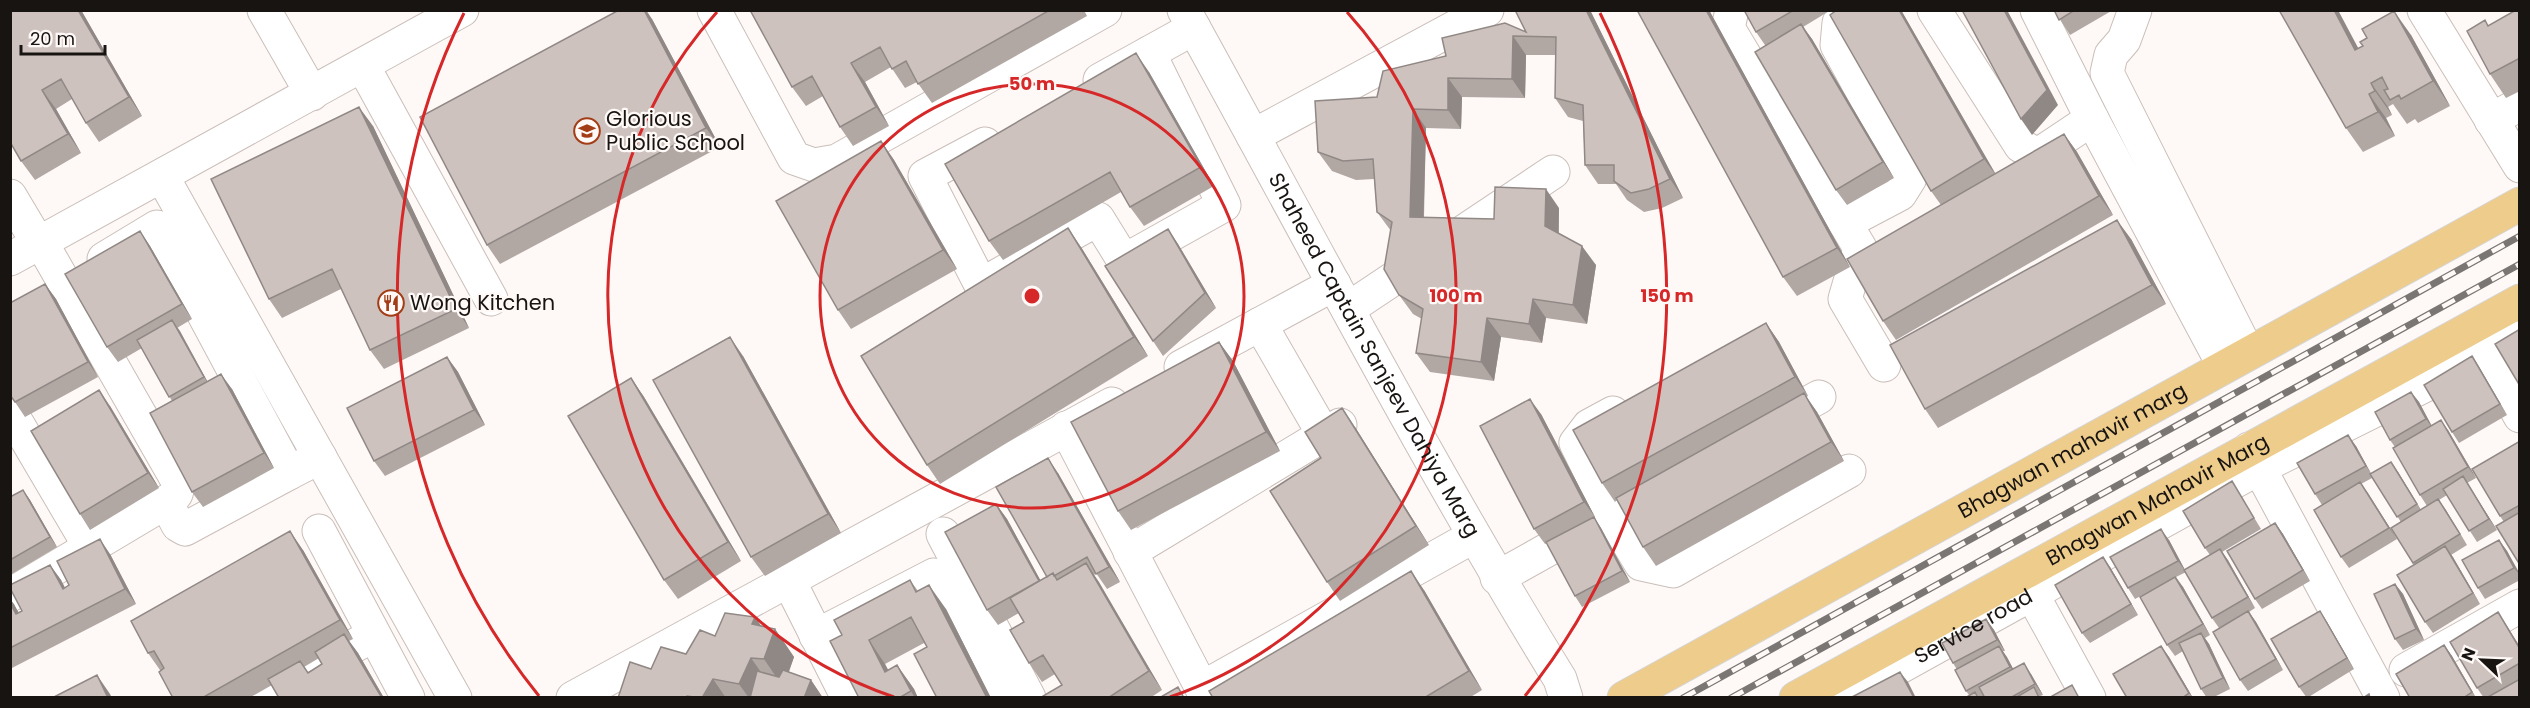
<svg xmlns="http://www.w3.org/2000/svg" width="2530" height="708" viewBox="0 0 2530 708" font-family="Poppins,sans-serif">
<rect width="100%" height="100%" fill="#fef9f7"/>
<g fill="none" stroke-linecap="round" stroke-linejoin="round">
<g stroke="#cabeb9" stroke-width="35">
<g id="minor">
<path d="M264,10L312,94"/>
<path d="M714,10L794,158L814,165L837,161L1105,10"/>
<path id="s1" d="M1184,10C1308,234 1426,462 1560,679L1566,698"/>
<path d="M1732,10L1728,28L1860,248L1845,299L1884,365"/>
<path d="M1934,10L2021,146L2038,155L2092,119"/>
<path d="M2037,10L2092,119L2224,366"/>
<path d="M2135,10L2124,40L2111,55L2107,73L2248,353"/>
<path d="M2424,10L2520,166"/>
<path d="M363,66L491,299"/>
<path d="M1100,80L1194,28"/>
<path d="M2491,120L2520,104"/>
<path d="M1253,136L1487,10"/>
<path d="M985,144L925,176L981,285L1098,219L1124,261L1224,205L1149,53"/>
<path d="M162,176L455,698"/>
<path d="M10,196L38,243"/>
<path d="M1845,223L1900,194L1910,178L1837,45L1839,23L1864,10"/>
<path d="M10,259L462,10"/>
<path d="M104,259L157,227L289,473L320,457"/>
<path d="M1348,309L1553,172"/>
<path d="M1260,324L1324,435"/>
<path d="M2476,337L2520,416"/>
<path d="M1181,367L1334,284"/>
<path d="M10,411L90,547"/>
<path d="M1613,413L1589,426L1576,443L1611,514L1641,564L1673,571L1849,471"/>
<path d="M1770,424L1819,397"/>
<path d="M1066,428L1207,698"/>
<path d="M2249,449L2383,698"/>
<path d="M166,502L178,525L185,529L289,473"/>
<path d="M319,531L408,698"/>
<path d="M943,534L1029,698"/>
<path d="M1130,552L1340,425"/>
<path d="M2022,576L2089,698"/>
<path d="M1497,578L1590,526"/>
<path d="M789,581L848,698"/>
<path d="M10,595L171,499L176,494L179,483L41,242"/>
<path d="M816,636L934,575L996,698"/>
<path d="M2406,670L2520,606"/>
<path d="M1202,688L1474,536"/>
<path d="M260,698L361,642"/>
<path d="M573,698L1112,404"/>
<path id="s2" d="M1844,698L2259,468L2520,338"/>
</g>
</g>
<g stroke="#d5d5d4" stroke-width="35">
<g id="major">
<path id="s3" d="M1624,698L2520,204"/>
<path id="s4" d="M1796,698L2520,301"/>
</g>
</g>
<use href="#minor" stroke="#fff" stroke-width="33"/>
<use href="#major" stroke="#eecc8b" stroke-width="33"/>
<g stroke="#7a7674" stroke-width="7">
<path id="rail" d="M1683,698L2520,236
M1731,698L2520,264"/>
</g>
<use href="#rail" stroke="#fef9f7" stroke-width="4.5" stroke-dasharray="14" stroke-linecap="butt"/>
</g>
<path fill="#b1a7a3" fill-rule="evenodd" d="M81,10L142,116L99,142L86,123L72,99L56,109L81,153L35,180L21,161L10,142Z
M750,10H1084L1087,16L932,103L917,82L905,88L891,67L865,82L889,126L853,146L840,127L823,96L806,106L792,87Z
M1590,10L1683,198L1662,208L1644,212L1627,200L1616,184H1598L1585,165L1583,121L1568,117L1555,98L1556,55H1526L1525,98L1462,97L1461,129L1426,128L1424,218L1494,219L1559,208V234L1596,265L1587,324L1546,318L1542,343L1501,337L1494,381L1430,372L1416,353L1422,319L1413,314L1399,295L1391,231L1377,212L1374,179L1356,180L1332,171L1318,152L1377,97L1446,56L1526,32Z
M1709,10L1850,267L1797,296L1783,277Z
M1744,10H1831L1803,27L1812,39L1894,178L1847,205L1836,190L1765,45L1756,32Z
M1837,10H1901L1995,174L2064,134L2077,152L2113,215L1896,340L1883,321L1941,205L1931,191Z
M2054,10H2113L2070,35Z
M2520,10V91L2506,98L2490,74L2489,25Z
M652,19L720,147L500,264L487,245Z
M2411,35L2450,106L2418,123L2415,119L2407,124L2393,104L2388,107L2392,115L2386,118L2395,136L2363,152L2346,128L2358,49Z
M1149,72L1214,186L1144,226L1130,207L1121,192L1003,260L989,241Z
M373,126L469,328L384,369L370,350L341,289L282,318L269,299Z
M881,141L894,160L957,269L851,329L838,310Z
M1168,229L1178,244L1216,308L1163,356L1153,341Z
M140,231L150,246L192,319L177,328L207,381L232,389L274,468L203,507L192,492L172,401L142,348L118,362L107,347Z
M2131,239L2166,304L1938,428L1925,409Z
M1081,247L1148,356L940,484L927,465Z
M45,284L56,299L98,377L25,417L15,402Z
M1766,323L1779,342L1808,396L1806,397L1817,412L1844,461L1656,566L1643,547L1617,500L1615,502L1602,483Z
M1219,342L1233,361L1280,451L1131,530L1118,511Z
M743,356L841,533L765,576L751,557Z
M2472,356L2479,367L2507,415L2459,443L2452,432Z
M447,357L458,372L485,425L385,476L374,461Z
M631,378L644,397L741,561L678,599L664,580Z
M2411,392L2419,402L2431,425L2448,430L2476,478L2467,483L2497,530L2477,542L2447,495L2439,500L2467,545L2451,555L2480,604L2433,633L2425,622L2414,565L2391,528L2401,522L2372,478L2361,484L2397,539L2349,568L2341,557L2322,505L2315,494L2356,446L2371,474L2398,472L2421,510L2427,506L2420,495L2395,447L2390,440Z
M110,406L159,488L90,530L80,514Z
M1541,414L1595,517L1594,518L1601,528L1630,582L1582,607L1575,596L1547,543L1545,544L1534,529Z
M1355,427L1429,545L1340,601L1327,582L1321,458Z
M2520,441V565L2504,522L2500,516Z
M1058,473L1120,582L1107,589L1096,573L1094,575L1162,690L1150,698H1044L1062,685L1055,674L1042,682L1029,663L1024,622L1019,613L998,625L987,610L996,504L1007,519L1040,580L1047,577Z
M2232,481L2261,529L2222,552L2255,608L2249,612L2256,622L2283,670L2248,691L2240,680L2219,628L2212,618L2186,572L2176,577L2183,587L2210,635L2205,638L2209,644L2230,689L2212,698H2207L2201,689L2183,651L2175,656L2167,645L2163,584L2135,599L2128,588L2169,540L2185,570L2210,555L2205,548Z
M23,490L30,500L57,547L10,575V497Z
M2275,523L2283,534L2310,581L2262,609L2255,599Z
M2499,540L2507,551L2520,574V580L2485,599L2478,588Z
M303,550L353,639L349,641L358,653L384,698L272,685L249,698H173L160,670L148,653ZM319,658L322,664L308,672L304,667Z
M110,554L136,604L10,669V599L19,613L22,611L50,565L61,580L65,588Z
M2110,567L2138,615L2090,643L2082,633Z
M910,580L918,591L946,609L991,698H937L927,647L924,643L885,664L888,670L897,665L914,689L918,698H859L842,635Z
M2395,584L2403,594L2424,640L2403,650L2395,639Z
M1424,590L1482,690L1469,698H1213Z
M2320,611L2327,622L2354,669L2307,698L2299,687Z
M2498,612L2520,647V698H2484L2477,688Z
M755,617L761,626L775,629L794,657L789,672L811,680L823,698H618L651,669L686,654L715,636Z
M1986,619L1994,630L2005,651H2003L2013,669L2031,674L2043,695L2040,696L2041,698H1985L1984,696L1981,698H1965L1969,695L1966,691L1956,668L1953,663Z
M2444,645L2452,656L2476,698H2410Z
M2161,646L2169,657L2193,698H2127Z"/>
<path fill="#908885" d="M78,10H81L142,116L129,97Z
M644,10H646L652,19L720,147L706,128Z
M1586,10H1590L1683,198L1670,179Z
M1706,10H1709L1850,267L1837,248Z
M1899,10H1901L1998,178L1984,159Z
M2004,10H2007L2058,105L2032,135L2021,119Z
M2334,10H2338L2372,74L2355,50Z
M2394,11L2411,35L2450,106L2433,81Z
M1801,24L1812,39L1894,178L1883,162Z
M1513,36L1526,55L1525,98L1512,79Z
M1136,53L1149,72L1214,186L1201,167Z
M851,63L865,82L889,126L876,107Z
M1448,78L1462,97L1461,129L1448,110Z
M2371,83L2388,107L2392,115L2375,91Z
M42,90L56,109L81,153L68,134Z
M2369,94L2386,118L2395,136L2378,112Z
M359,107L373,126L469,328L456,309Z
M1413,109L1426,128L1423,236L1410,217Z
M2064,134L2077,152L2113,215L2099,196Z
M881,141L894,160L957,269L943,250Z
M1546,189L1559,208L1558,245L1545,226Z
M2117,220L2131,239L2166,304L2152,285Z
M1068,228L1081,247L1148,356L1134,337Z
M1168,229L1178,244L1216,308L1205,293Z
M140,231L150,246L192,319L182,304Z
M1582,246L1596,265L1587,324L1573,305Z
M45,284L56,299L98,377L88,362Z
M1533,299L1546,318L1542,343L1529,324Z
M1487,318L1501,337L1494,381L1481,362Z
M172,320L180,331L211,388L204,377Z
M1766,323L1779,342L1808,396L1795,377Z
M730,337L743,356L841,533L828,514Z
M1219,342L1233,361L1280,451L1266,432Z
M2472,356L2479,367L2507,415L2500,404Z
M447,357L458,372L485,425L474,410Z
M221,374L232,389L274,468L264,453Z
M631,378L644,397L741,561L728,542Z
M99,390L110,406L159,488L148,473Z
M2411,392L2419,402L2434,430L2426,419Z
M1804,393L1817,412L1844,461L1831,442Z
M1530,399L1541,414L1595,517L1584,502Z
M1342,408L1355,427L1429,545L1416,526Z
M2441,420L2448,430L2476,478L2468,467Z
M2348,435L2356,446L2373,477L2366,466Z
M1048,458L1058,473L1120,582L1109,567Z
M2391,462L2398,472L2424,515L2417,504Z
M2463,476L2470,487L2497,530L2489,519Z
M2360,482L2368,493L2397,539L2389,528Z
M23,490L30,500L57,547L50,537Z
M2438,499L2446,510L2467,545L2460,534Z
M996,504L1007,519L1049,596L1039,581Z
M1594,517L1601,528L1630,582L1622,571Z
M2275,523L2283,534L2310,581L2303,570Z
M2161,529L2169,540L2186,572L2178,561Z
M290,531L303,550L353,639L340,620Z
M100,539L110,554L136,604L125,589Z
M2499,540L2507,551L2520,575L2514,568Z
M2445,546L2453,557L2480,604L2473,593Z
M2220,549L2228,560L2255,608L2248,597Z
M2103,557L2110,567L2138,615L2131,604Z
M1086,563L1099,582L1162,690L1149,671Z
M50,565L61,580L73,604L63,589Z
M1411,571L1424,590L1482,690L1469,671Z
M2175,577L2183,587L2210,635L2203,624Z
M2395,584L2403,594L2424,640L2416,629Z
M929,585L946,609L991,698H987Z
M10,599L14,604L27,629L16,614L10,603Z
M2248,611L2256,622L2283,670L2276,659Z
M2320,611L2327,622L2354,669L2347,658Z
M2498,612L2505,623L2520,647V649Z
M755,617L771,640L775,629L794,657L783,687L764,659L752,624Z
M1986,619L1994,630L2005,651L1997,640Z
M2201,633L2209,644L2230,689L2223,678Z
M344,634L358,653L384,698H382Z
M869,640L885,664L902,696L885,672Z
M2444,645L2452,656L2476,698L2472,692Z
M1999,646L2007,657L2018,678L2010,667Z
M2161,646L2169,657L2193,698L2189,693Z
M751,658L770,685L765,698H749L739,684Z
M2024,663L2031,674L2043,695L2035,684Z
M897,665L914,689L918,698H915L911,691Z
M1900,672L1908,682L1916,698H1914Z
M97,675L110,694L112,698H108Z
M713,679L726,698H702Z
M811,680L823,698H804Z"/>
<path fill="#cec2be" stroke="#908885" stroke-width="1.5" d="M10,10H78L129,97L86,123L61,79L42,90L68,134L21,161L10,142Z
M619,10H644L706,128L487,245L420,117Z
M750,10H1050L918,84L906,61L892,69L880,47L851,63L876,107L840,127L812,76L792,87Z
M1515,10H1586L1670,179L1649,189L1631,193L1614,181V165H1585L1583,105L1555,98L1556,37L1513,36L1512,79L1448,78V110L1413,109L1410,217L1494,219L1495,187L1546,189L1545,226L1582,246L1573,305L1533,299L1529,324L1487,318L1481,362L1416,353L1423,309L1399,295L1384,269L1392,222L1377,212L1373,159L1343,161L1318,152L1315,101L1377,97L1383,71L1446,56L1442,38L1505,23L1526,32Z
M1637,10H1706L1837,248L1783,277Z
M1744,10H1794L1756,32Z
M1837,10H1899L1984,159L1931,191L1830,15Z
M1962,10H2004L2047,90L2021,119Z
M2054,10H2075L2059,20Z
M2279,10H2334L2355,50L2363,46L2360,42L2367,38L2362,29L2394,11L2433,81L2401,99L2399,95L2390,100L2384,90L2388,89L2382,77L2371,83L2375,91L2369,94L2378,112L2346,128Z
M2516,10H2520V58L2490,74L2467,31L2485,20L2488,26Z
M1801,24L1883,162L1836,190L1755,52Z
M1136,53L1201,167L1130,207L1110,172L989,241L945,164Z
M359,107L456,309L370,350L332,269L269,299L211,179Z
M2064,134L2099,196L1883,321L1847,259Z
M881,141L943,250L838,310L776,201Z
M2117,220L2152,285L1925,409L1890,345Z
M1068,228L1134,337L927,465L861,356Z
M1168,229L1205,293L1153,341L1105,266Z
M140,231L182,304L107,347L65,274Z
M45,284L88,362L15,402L10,395V303Z
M172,320L204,377L169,397L137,340Z
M1766,323L1795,377L1602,483L1573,430Z
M2520,329V386L2495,344Z
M730,337L828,514L751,557L653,380Z
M1219,342L1266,432L1118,511L1071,422Z
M2472,356L2500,404L2452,432L2424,385Z
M447,357L474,410L374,461L347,408Z
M221,374L264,453L192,492L150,413Z
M631,378L728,542L664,580L568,416Z
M99,390L148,473L80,514L31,431Z
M2411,392L2426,419L2390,440L2375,412Z
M1804,393L1831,442L1643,547L1616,498Z
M1530,399L1584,502L1534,529L1480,426Z
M1342,408L1416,526L1327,582L1270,491L1321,458L1305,432Z
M2441,420L2468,467L2420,495L2393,448Z
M2348,435L2366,466L2315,494L2297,463Z
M2520,441V505L2500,516L2472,469Z
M1048,458L1109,567L1096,574L1087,557L1054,576L1053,573L1047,577L996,487Z
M2391,462L2417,504L2397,517L2370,474Z
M2463,476L2489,519L2469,531L2443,489Z
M2232,481L2254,518L2205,548L2183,511Z
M2360,482L2389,528L2341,557L2314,510Z
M23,490L50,537L10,560V497Z
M2438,499L2460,534L2413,563L2391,528Z
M996,504L1039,581L987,610L945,532Z
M2520,512V565L2496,526Z
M1594,517L1622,571L1575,596L1546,542Z
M2275,523L2303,570L2255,599L2227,551Z
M2161,529L2178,561L2128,588L2110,557Z
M290,531L340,620L202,698H173L159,672L164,668L154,651L148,653L131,621Z
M100,539L125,589L10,648V603L16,614L22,611L10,588V585L50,565L63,589L69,585L57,561Z
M2499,540L2514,568L2478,588L2462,560Z
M2445,546L2473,593L2425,622L2397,575Z
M2220,549L2248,597L2212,618L2184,570Z
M2103,557L2131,604L2082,633L2055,585Z
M1086,563L1149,671L1108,698H1044L1043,696L1062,685L1043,655L1029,663L1010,630L1024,622L1010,598L1053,573L1057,580Z
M1411,571L1469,671L1424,698H1213L1209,691Z
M2175,577L2203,624L2167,645L2140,597Z
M910,580L916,592L929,585L987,698H937L914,654L927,647L911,617L869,640L885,672L897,665L911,691L899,698H859L830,641L842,635L834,620Z
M2395,584L2416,629L2395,639L2374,594Z
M2248,611L2276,659L2240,680L2213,632Z
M2320,611L2347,658L2299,687L2271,639Z
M2498,612L2520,649V663L2477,688L2450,642Z
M725,613L755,617L752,624L775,629L764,659L751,658L739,684L713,679L702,698L687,696L686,698H618L630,662L651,669L661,647L686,654L700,630L715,636Z
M1986,619L1997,640L1953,663L1942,643Z
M2201,633L2223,678L2201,689L2179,643Z
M344,634L382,698H279L268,679L300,661L308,673L322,664L315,652Z
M2444,645L2472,692L2463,698H2410L2396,674Z
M1999,646L2010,667L1966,691L1955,670Z
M2161,646L2189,693L2182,698H2127L2113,674Z
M2024,663L2035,684L2010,698H1985L1979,687Z
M783,670L811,680L804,698H750L757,671L779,677Z
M1900,672L1914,698H1852V697Z
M97,675L108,698H52Z
M2520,679V698H2486Z
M2072,685L2079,698H2053L2052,696Z
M1178,687L1184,698H1159Z
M2034,687L2039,698H2015Z
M1975,692L1978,698H1965Z
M2369,694L2370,698H2363Z"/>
<g fill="none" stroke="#d62828" stroke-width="3">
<circle cx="1032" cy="296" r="212"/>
<path d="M894 697A424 424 0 0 1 717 12M1347 12A424 424 0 0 1 1170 697"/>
<path d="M539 696A635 635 0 0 1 464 13M1600 13A635 635 0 0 1 1525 696"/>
</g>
<defs>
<g id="school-ring" transform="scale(1.35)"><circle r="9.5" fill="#fef9f7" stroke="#a33d17" stroke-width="1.5"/><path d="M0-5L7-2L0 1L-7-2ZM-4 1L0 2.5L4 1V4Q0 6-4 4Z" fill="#a33d17"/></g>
<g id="restaurant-ring" transform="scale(1.35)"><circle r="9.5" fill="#fef9f7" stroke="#a33d17" stroke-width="1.5"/><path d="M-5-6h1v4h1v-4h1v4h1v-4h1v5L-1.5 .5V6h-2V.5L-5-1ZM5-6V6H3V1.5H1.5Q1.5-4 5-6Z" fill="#a33d17"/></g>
</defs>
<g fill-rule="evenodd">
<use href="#school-ring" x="587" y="131"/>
<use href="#restaurant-ring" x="391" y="303"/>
</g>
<g text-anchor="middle" stroke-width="4.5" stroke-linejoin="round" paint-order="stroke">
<g font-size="21" fill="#181412" stroke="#fef9f7" text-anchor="start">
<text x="606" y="126">Glorious<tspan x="606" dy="24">Public School</tspan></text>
<text x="410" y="310">Wong Kitchen</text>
</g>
<g font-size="21" fill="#181412" stroke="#fef9f7">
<text dy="7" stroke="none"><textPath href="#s1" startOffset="394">Shaheed Captain Sanjeev Dahiya Marg</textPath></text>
<text dy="7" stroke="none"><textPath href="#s3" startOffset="512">Bhagwan mahavir marg</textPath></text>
<text dy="7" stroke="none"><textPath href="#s4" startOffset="412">Bhagwan Mahavir Marg</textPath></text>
<text dy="7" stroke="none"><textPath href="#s2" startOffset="148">Service road</textPath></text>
</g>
</g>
<circle cx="1032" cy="296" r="9" fill="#d62828" stroke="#fef9f7" stroke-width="3"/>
<g font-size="18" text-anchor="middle" font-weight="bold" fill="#d62828" stroke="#fef9f7" stroke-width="4.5" stroke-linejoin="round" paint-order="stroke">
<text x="1032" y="90">50 m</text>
<text x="1456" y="302">100 m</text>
<text x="1667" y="302">150 m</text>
</g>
<rect width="2530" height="708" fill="none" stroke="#181412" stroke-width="24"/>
<g transform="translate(2482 660) rotate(293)" stroke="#fef9f7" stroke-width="4.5" paint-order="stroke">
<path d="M0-4.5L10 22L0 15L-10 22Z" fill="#181412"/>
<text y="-9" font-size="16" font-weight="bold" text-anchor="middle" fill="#181412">N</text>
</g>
<path d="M21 45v9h84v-9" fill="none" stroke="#181412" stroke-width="3"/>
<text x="30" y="45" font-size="18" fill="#181412" stroke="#fef9f7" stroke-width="4.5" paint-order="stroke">20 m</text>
</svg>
